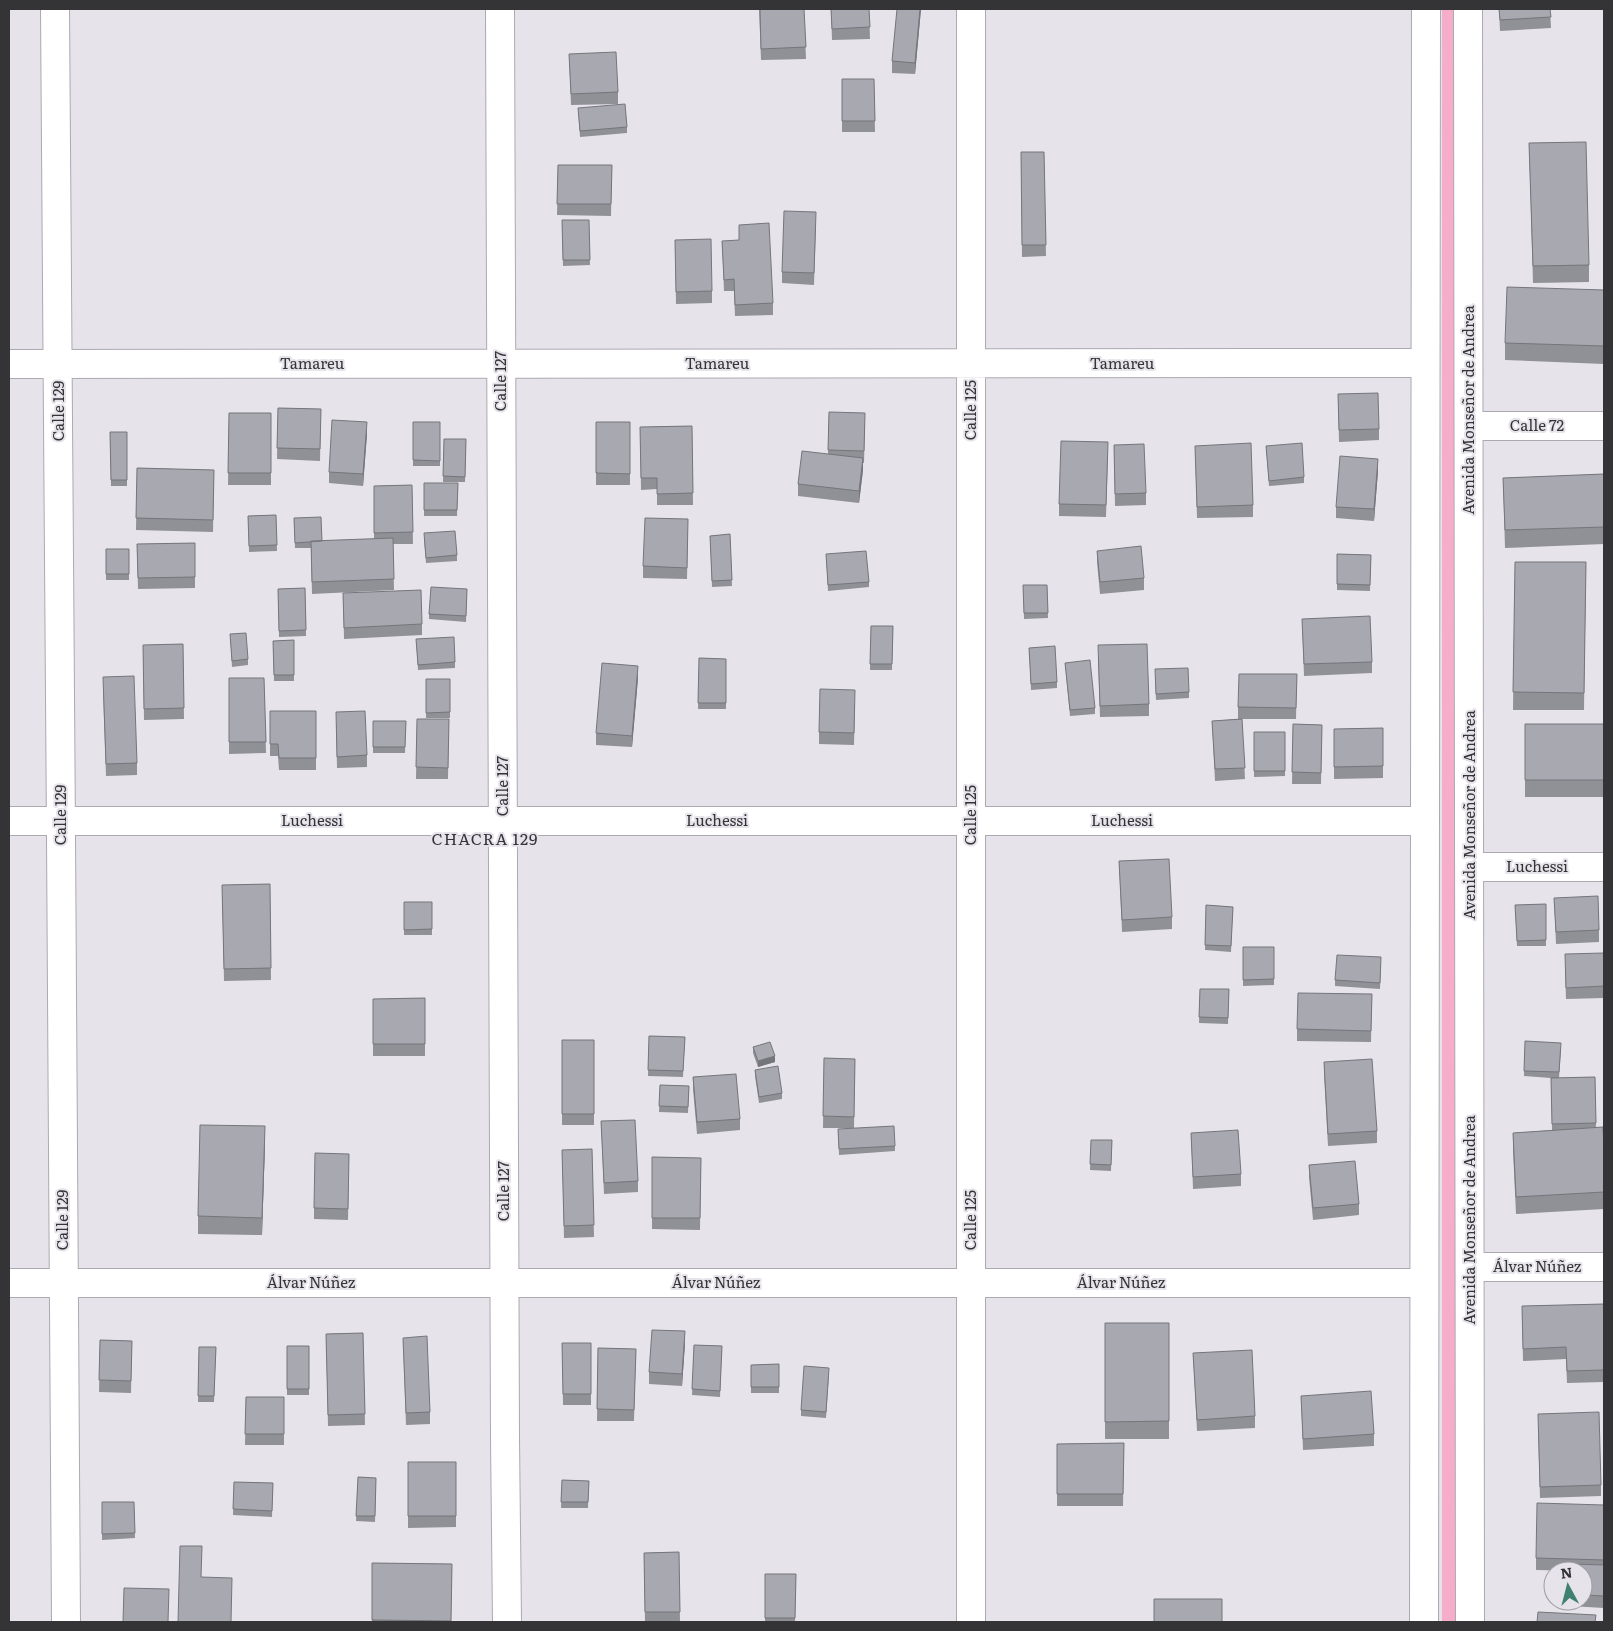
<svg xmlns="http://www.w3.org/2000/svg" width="1613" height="1631" viewBox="0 0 1613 1631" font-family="Literata,serif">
<rect width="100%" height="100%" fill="#e6e3eb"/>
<path fill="#f6adc9" d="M1442,9H1458V1622H1442Z"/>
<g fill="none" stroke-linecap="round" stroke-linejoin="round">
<g stroke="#aca9b1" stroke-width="30">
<path id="minor" d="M55,9C61,547 61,1084 66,1622
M500,9L505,1438L507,1622
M9,364L1425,363
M1469,426H1604
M9,821H1425
M1470,867H1604
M1470,1267H1604
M9,1283H1424
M971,1622V9"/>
</g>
<g stroke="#aca9b1" stroke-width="30">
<path id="secondary" d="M1468,9L1470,1622
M1424,1622L1426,9"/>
</g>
<use href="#minor" stroke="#fff" stroke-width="28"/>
<use href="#secondary" stroke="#fff" stroke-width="28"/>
</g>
<path fill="#909097" d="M611,9H651L611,10Z
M759,9H804L806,59L761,60Z
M831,9H869L870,39L832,40Z
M921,9L915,74L892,73V61Z
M1499,9H1550L1551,28L1500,31Z
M569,54L618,92V104L571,105Z
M842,79H874L875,132H842Z
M578,108L627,127V133L580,137Z
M1529,143L1589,265V282L1533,283Z
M1021,152H1044L1046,256L1022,257Z
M558,165H612L611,216L557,215Z
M562,220H589L590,265L563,266Z
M816,224L814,285L782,283V272Z
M675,240L712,291V303L676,304Z
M722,241L773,303V315L735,316L734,291H724Z
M1604,290V364L1505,360V343Z
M1338,394L1379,429V440L1339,442Z
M278,408L321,409L320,461L277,459Z
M829,412L865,424L864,463H863V470L859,503L798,496V484L828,454Z
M229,413H271V485H228Z
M413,422H440V466H413Z
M596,422H630V485H596Z
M692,426L693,505H657V489L641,490L640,427Z
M110,432H127V486H111Z
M367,434L363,486L329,483V472Z
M444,439H466L465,482H443Z
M1114,445L1146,493V505L1115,506Z
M1195,446L1253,505V517L1197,518Z
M1266,446L1304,477V483L1269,486Z
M1108,454L1106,517L1059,516V504Z
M137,468L214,470L213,532L136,530Z
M1378,471L1374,521L1336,518V507Z
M1604,474V544L1505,548L1503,478Z
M424,483H458L457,516H424Z
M412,485L413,544H393L394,590L312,594L311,548H295L294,518L322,541L374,539V486Z
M276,515L277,551L249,552L248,516Z
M688,531L687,579L643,578V566Z
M730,534L732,586L712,587L710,536Z
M424,539L457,555V561L426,563Z
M195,543V588L138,589L137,544Z
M106,549H129V580H106Z
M1097,551L1144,578V590L1100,594L1097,562Z
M826,554L869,582V587L828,591Z
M1337,554L1371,555L1370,591L1337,590Z
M1515,562H1586L1584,710H1513Z
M1023,585H1047L1048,618L1024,619Z
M305,588L306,636L279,637L278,589Z
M467,589L466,622L429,619V614Z
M343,593L422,624V635L344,639Z
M1302,619L1372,662V673L1304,676Z
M871,626H893L892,670H870Z
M230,634L248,659V665L232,667Z
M416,639L455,662V668L418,670Z
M294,640V681H274L273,641Z
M183,644L184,719L144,720L143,645Z
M1029,648L1057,682V688L1031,690Z
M1098,657L1149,704V716L1100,717Z
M699,658L726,659V709H698Z
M1065,663L1095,708V714L1070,716Z
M1297,674L1296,719H1242L1245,779L1215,781L1212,721L1238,719V707Z
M1155,675L1189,692V698L1156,700Z
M229,678H264L266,753L229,754Z
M638,678L632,747L596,745V733Z
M426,679H450V718H426Z
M103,689L137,763V775L106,776Z
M855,702L854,745L819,744V732Z
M270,711H316V770H279L278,756H270Z
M417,719H449L448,779H416Z
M373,721H406L405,753H373Z
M336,724L367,755V767L337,768Z
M1293,724L1322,725L1321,784H1292Z
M1525,724H1604V797H1525Z
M1383,728V778L1334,779V729Z
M1254,732H1285V776L1254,777Z
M1119,861L1172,917V929L1122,932Z
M270,884L271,980L224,981L222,885Z
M1554,898L1599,930V942L1556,944Z
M404,902L432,929V935H404Z
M1546,904V946H1517L1515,905Z
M1206,905L1233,907L1231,952L1205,950Z
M1243,947H1274V985L1243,986Z
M1604,953V998L1566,999L1565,966Z
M1381,963L1380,989L1335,986V980Z
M1200,989H1229L1228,1024L1199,1023Z
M1372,994L1371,1042L1297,1041V1029Z
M425,998V1056H373V999Z
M649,1036L685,1037L683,1077L648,1076Z
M562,1040H594V1125H562Z
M1525,1041L1561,1049L1559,1078L1595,1077L1596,1128L1604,1147V1209L1516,1214L1513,1150V1133L1552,1130L1551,1078L1524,1076Z
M753,1047L775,1062L758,1067L753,1053Z
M824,1058L855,1059L854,1128H823Z
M1324,1062L1377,1131V1143L1328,1146L1324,1074Z
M755,1070L782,1093V1099L759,1103L755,1076Z
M693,1077L740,1119V1130L697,1134L693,1089Z
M660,1085L689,1086L688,1113L659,1112Z
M601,1121L638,1181V1192L604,1194Z
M838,1129L895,1146V1151L839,1155Z
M1191,1133L1241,1174V1186L1193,1189Z
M1091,1140H1112L1111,1171L1090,1170Z
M265,1143L262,1235L198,1234V1216Z
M592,1149L594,1237L564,1238L562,1150Z
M349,1154L348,1220L314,1219V1208Z
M652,1157L701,1158L700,1230L652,1229Z
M1309,1165L1359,1204V1215L1313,1220L1309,1177Z
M1604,1304V1382L1567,1383L1566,1359L1523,1361L1522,1306Z
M1105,1323H1169V1439H1105Z
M363,1333L365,1425L328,1426L326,1334Z
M403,1338L430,1412V1424L406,1425Z
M100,1340L132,1341L131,1393L99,1392Z
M562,1343H591V1405H563Z
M685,1343L682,1386L649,1384V1372Z
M694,1345L722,1346L720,1397L692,1395Z
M287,1346H309V1395H287Z
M199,1347H216L214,1402H198Z
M598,1348L636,1349L634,1421H597Z
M1193,1353L1255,1416V1428L1197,1431Z
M779,1364V1393H751V1365Z
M829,1374L826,1418L801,1416V1410Z
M1301,1396L1374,1434V1446L1303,1450Z
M246,1397H284V1445H245Z
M1538,1426L1601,1485V1496L1540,1498Z
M1124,1443L1123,1506H1057V1444Z
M408,1462H456V1527L408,1528Z
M358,1477L376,1478L375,1522L356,1521Z
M562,1480L589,1481L588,1508H561Z
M234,1482L273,1483L272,1517L233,1515Z
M102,1502H134L135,1538L102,1540Z
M1604,1505V1608L1570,1606V1601H1583V1571L1536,1570V1558Z
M679,1552L680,1622H645L644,1553Z
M372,1563L452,1564L451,1622H372Z
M765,1574H796L795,1622H765Z"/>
<path fill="#75767b" d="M920,9H921L915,74V63Z
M367,422V434L363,486V474Z
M863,458V470L859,503V491Z
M1378,459V471L1374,521V509Z
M638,666V678L632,747V736Z
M775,1056V1062L758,1067V1061Z
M265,1126V1143L262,1235V1218Z
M685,1331V1343L682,1386V1374Z"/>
<path fill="#a7a8b0" stroke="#75767b" d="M760,9H804L806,47L761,49Z
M831,9H869L870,27L832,29Z
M897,9H920L915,63L892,61Z
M1499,9H1550L1551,17L1500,20Z
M616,52L618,92L571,94L569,54Z
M842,79H874L875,121H842Z
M625,104L627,127L580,131L578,108Z
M1586,142L1589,265L1533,266L1529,143Z
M1021,152H1044L1046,245H1022Z
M558,165H612L611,204H557Z
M784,211L816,212L814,273L782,272Z
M562,220H589L590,260H563Z
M769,223L773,303L735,305L734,279L724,280L722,241L739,240V225Z
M711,239L712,291L676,292L675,240Z
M1507,287L1604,290V346L1505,343Z
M1378,393L1379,429L1339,430L1338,394Z
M278,408L321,409L320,449L277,448Z
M829,412L865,413L864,451L828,450Z
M229,413H271V473H228Z
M332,420L367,422L363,474L329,472Z
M413,422H440V461L413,460Z
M596,422H630V474L596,473Z
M692,426L693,493L657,494V478H641L640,427Z
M110,432H127V480H111Z
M444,439H466L465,477L443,476Z
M1061,441L1108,442L1106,505L1059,504Z
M1251,443L1253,505L1197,507L1195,446Z
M1302,443L1304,477L1269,481L1266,446Z
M1144,444L1146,493L1115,494L1114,445Z
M802,451L863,458L859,491L798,484Z
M1340,456L1378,459L1374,509L1336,507Z
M137,468L214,470L213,520L136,518Z
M1604,474V527L1505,530L1503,478Z
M424,483H458L457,510H424Z
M412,485L413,532L374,533V486Z
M276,515L277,545L249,546L248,516Z
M321,517L322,541L295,543L294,518Z
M645,518L688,519L687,568L643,566Z
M455,531L457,555L426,558L424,533Z
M730,534L732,580L712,581L710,536Z
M393,538L394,579L312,582L311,541Z
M195,543V577L138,578L137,544Z
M1141,546L1144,578L1100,582L1097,551Z
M106,549H129V574H106Z
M866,551L869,582L828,585L826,554Z
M1337,554L1371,555L1370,585L1337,584Z
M1515,562H1586L1584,693L1513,692Z
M1023,585H1047L1048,613H1024Z
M431,587L467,589L466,616L429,614Z
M305,588L306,630L279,631L278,589Z
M421,590L422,624L344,628L343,593Z
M1370,616L1372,662L1304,664L1302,619Z
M871,626H893L892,664H870Z
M246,633L248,659L232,661L230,634Z
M454,637L455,662L418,665L416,639Z
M294,640V675H274L273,641Z
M183,644L184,708L144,709L143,645Z
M1147,644L1149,704L1100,706L1098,645Z
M1055,646L1057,682L1031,684L1029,648Z
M699,658L726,659V703H698Z
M1090,660L1095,708L1070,710L1065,663Z
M602,663L638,666L632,736L596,733Z
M1188,668L1189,692L1156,694L1155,669Z
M1239,674H1297L1296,708L1238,707Z
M134,676L137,763L106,764L103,677Z
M229,678H264L266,742H229Z
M426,679H450V712L426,713Z
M820,689L855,690L854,733L819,732Z
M270,711H316V758H279L278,744H270Z
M365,711L367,755L337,757L336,712Z
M417,719H449L448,768L416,767Z
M1242,719L1245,768L1215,769L1212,721Z
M373,721H406L405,747H373Z
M1293,724L1322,725L1321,773L1292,772Z
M1525,724H1604V780H1525Z
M1383,728V766L1334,767V729Z
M1254,732H1285V771H1254Z
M1169,859L1172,917L1122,920L1119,861Z
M270,884L271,968L224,969L222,885Z
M1598,896L1599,930L1556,932L1554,898Z
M404,902H432V929L404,930Z
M1546,904V940L1517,941L1515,905Z
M1206,905L1233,907L1231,946L1205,945Z
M1243,947H1274V979L1243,980Z
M1604,953V986L1566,988L1565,954Z
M1337,955L1381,957L1380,983L1335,980Z
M1200,989H1229L1228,1018L1199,1017Z
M1298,993L1372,994L1371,1031L1297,1029Z
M425,998V1044H373V999Z
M649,1036L685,1037L683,1071L648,1070Z
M562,1040H594V1114H562Z
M1525,1041L1561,1043L1559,1072L1524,1071Z
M770,1042L775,1056L758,1061L753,1047Z
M824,1058L855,1059L854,1117L823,1116Z
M1372,1059L1377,1131L1328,1134L1324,1062Z
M778,1066L782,1093L759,1097L755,1070Z
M736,1074L740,1119L697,1122L693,1077Z
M1595,1077L1596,1123L1552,1124L1551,1078Z
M660,1085L689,1086L688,1107L659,1106Z
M635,1120L638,1181L604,1183L601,1121Z
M200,1125L265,1126L262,1218L198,1216Z
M894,1126L895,1146L839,1149L838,1129Z
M1603,1127L1604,1147V1192L1516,1197L1513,1133Z
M1238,1130L1241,1174L1193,1177L1191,1133Z
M1091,1140H1112L1111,1165L1090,1164Z
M592,1149L594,1225L564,1226L562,1150Z
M315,1153L349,1154L348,1209L314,1208Z
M652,1157L701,1158L700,1218H652Z
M1355,1161L1359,1204L1313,1208L1309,1165Z
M1604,1304V1370L1567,1371L1566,1347L1523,1349L1522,1306Z
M1105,1323H1169V1421L1105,1422Z
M652,1330L685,1331L682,1374L649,1372Z
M363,1333L365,1414L328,1415L326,1334Z
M427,1336L430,1412L406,1413L403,1338Z
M100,1340L132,1341L131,1381L99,1380Z
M562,1343H591V1394H563Z
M694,1345L722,1346L720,1391L692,1389Z
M287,1346H309V1389H287Z
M199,1347H216L214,1396H198Z
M598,1348L636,1349L634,1410L597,1409Z
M1252,1350L1255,1416L1197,1420L1193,1353Z
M779,1364V1387H751V1365Z
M804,1366L829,1368L826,1412L801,1410Z
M1371,1391L1374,1434L1303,1439L1301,1396Z
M246,1397H284V1434H245Z
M1599,1412L1601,1485L1540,1487L1538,1414Z
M1124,1443L1123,1494H1057V1444Z
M408,1462H456V1516H408Z
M358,1477L376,1478L375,1516H356Z
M562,1480L589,1481L588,1502H561Z
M234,1482L273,1483L272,1511L233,1509Z
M102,1502H134L135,1533L102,1534Z
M1537,1503L1604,1505V1560L1536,1558Z
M180,1546H202L201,1577L232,1578L231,1622H178Z
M679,1552L680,1612H645L644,1553Z
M372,1563L452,1564L451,1621L372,1620Z
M1572,1564L1604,1565V1596L1583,1595V1571H1571Z
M765,1574H796L795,1618H765Z
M124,1588L169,1589L168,1622H123Z
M1154,1599H1222V1622H1154Z
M1538,1612L1596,1615L1595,1622H1537Z"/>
<g text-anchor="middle" stroke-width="4" stroke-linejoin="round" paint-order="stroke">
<g font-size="15" fill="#343336" stroke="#e6e3eb">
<text x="312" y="369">Tamareu</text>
<text x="717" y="369">Tamareu</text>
<text x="1122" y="369">Tamareu</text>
<text transform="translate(501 381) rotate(-90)" y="5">Calle 127</text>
<text transform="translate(971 410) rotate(-90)" y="5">Calle 125</text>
<text transform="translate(1469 410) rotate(-90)" y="5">Avenida Monseñor de Andrea</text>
<text transform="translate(59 411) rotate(-90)" y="5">Calle 129</text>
<text x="1537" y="431">Calle 72</text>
<text transform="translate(503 786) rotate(-90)" y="5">Calle 127</text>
<text transform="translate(61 815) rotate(-90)" y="5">Calle 129</text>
<text transform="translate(971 815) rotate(-90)" y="5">Calle 125</text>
<text transform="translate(1470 815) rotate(-90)" y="5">Avenida Monseñor de Andrea</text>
<text x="312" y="826">Luchessi</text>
<text x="717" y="826">Luchessi</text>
<text x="1122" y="826">Luchessi</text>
<text x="1537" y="872">Luchessi</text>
<text transform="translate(504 1191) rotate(-90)" y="5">Calle 127</text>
<text transform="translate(63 1220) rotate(-90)" y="5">Calle 129</text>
<text transform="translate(971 1220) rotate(-90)" y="5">Calle 125</text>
<text transform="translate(1470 1220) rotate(-90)" y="5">Avenida Monseñor de Andrea</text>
<text x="1537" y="1272">Álvar Núñez</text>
<text x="311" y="1288">Álvar Núñez</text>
<text x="716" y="1288">Álvar Núñez</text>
<text x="1121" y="1288">Álvar Núñez</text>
</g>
<g font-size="16" letter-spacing="1" fill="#36333a" stroke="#e6e3eb">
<text x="485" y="845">CHACRA 129</text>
</g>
</g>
<rect width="1613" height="1631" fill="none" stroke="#343336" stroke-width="20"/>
<g transform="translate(1568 1586) rotate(353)"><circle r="24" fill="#e6e3eb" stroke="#9f9da3"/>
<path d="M0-4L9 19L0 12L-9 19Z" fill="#40806f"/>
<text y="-8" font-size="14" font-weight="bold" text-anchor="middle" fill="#343336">N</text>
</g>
</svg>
